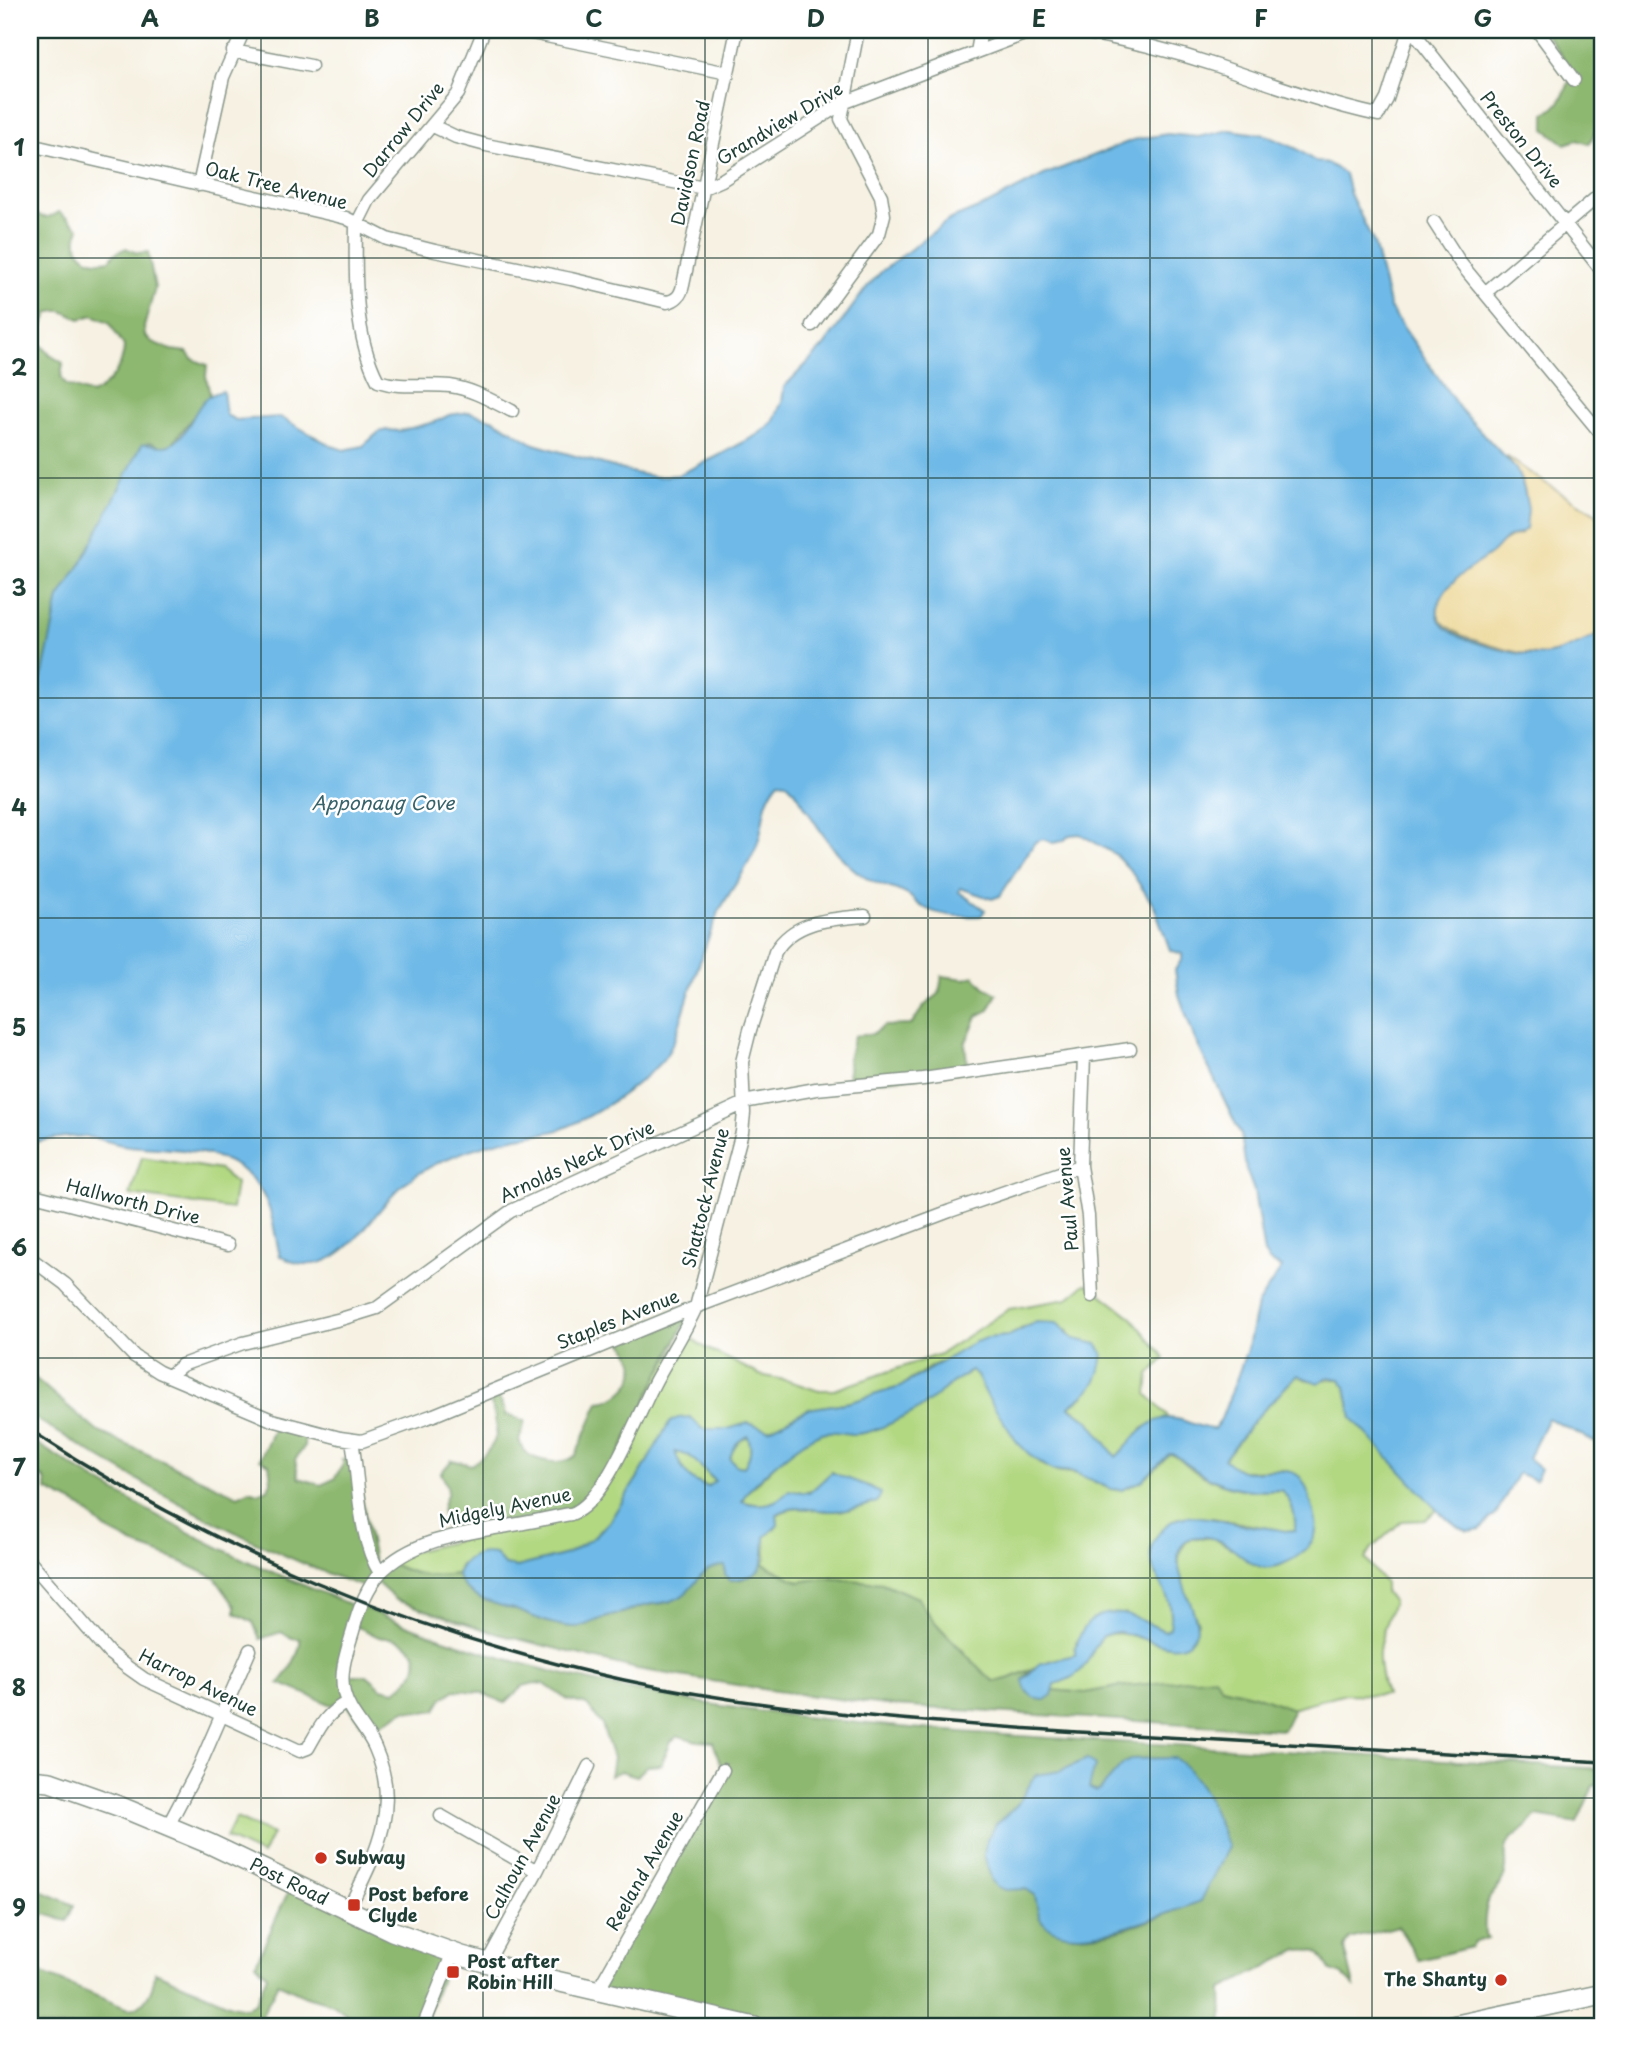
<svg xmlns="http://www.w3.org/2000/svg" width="1633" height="2057" viewBox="0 0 1633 2057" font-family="'Playpen Sans',sans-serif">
<rect width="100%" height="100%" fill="#fff"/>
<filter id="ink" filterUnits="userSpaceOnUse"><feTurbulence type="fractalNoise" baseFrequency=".0143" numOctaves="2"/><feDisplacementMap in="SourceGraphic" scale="14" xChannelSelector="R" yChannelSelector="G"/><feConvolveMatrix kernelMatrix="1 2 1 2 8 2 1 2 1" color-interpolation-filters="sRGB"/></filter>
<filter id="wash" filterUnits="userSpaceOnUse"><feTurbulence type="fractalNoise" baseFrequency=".00686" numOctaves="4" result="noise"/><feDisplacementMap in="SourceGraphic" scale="28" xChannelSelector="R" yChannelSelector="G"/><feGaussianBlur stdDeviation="1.57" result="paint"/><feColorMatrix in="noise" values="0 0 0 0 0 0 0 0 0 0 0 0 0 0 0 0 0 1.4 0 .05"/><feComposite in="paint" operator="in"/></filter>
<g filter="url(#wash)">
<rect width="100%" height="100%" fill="#f6f1e2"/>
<path fill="#b2d882" stroke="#688a5b" stroke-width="2" d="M142,1157L220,1170L236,1183L232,1209L130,1195Z
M1085,1284L1089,1285L1132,1318L1165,1358L1149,1375L1147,1394L1169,1418L1143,1428L1116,1457L1089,1421L1069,1406L1084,1396L1097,1344L1074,1339L1067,1330L1025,1326L1009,1336L987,1338L928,1368L900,1387L851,1402L808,1409L769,1430L748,1423L728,1429H702L690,1417L649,1460L609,1522L594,1537L567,1554L517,1567L504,1565L495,1554L461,1564L457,1574C430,1578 416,1576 392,1564L403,1554L568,1514L686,1333L700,1345L760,1375L789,1381L816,1390H834L940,1354L1009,1309L1067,1299Z
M971,1371L977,1375C991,1403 1022,1456 1050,1469C1060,1474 1071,1471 1081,1475C1091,1479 1100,1486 1111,1489C1133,1494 1156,1469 1169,1454C1179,1455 1187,1466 1196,1472C1222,1488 1251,1493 1281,1490C1292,1501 1296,1515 1295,1530L1285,1531L1213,1518H1178L1166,1525L1152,1564C1162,1586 1175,1603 1170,1628L1165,1631L1125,1614L1076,1642L1075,1655L1051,1660L1011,1678L995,1682C983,1674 977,1665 966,1654C949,1636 930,1620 918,1598L882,1583L825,1578L799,1582L763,1564L766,1559L765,1537L778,1525L777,1515C796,1503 812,1511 833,1511C847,1511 864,1507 877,1501L869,1486L845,1479L832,1472C818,1482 813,1498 795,1490C778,1502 763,1509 742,1501L745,1494C769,1473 791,1442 823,1432C837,1428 852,1435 867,1432Z
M1297,1375L1307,1380L1340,1379L1346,1387L1350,1409L1437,1510L1425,1520L1402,1521L1372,1548L1365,1559L1385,1583V1592L1393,1602C1379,1644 1373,1652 1386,1695L1342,1694L1295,1707L1293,1709L1255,1695L1222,1687L1215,1678L1117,1687L1085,1693L1053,1690L1055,1684C1089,1674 1084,1660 1103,1636C1134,1625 1155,1654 1187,1642L1198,1622C1188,1598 1165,1560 1190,1538H1213L1234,1550L1303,1553L1287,1470L1241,1471L1224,1460L1256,1418Z
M748,1436C752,1449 751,1456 744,1467L737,1466L730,1459C733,1447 736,1441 748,1436Z
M674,1452C694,1451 702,1471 715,1481L709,1487C686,1480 684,1472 674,1452Z
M236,1818L272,1834L262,1855L226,1838Z"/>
<path fill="#8db870" stroke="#567a52" stroke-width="2" fill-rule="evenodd" d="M1549,30H1603V116L1589,144L1577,140L1565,144L1545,129V113C1562,107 1567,87 1573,72L1546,33Z
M30,212C42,217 48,220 59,212C67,217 71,223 79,228C71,251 86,265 110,260L114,254L126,248L137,253L148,252L155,288L144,327L145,336L152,342L171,350L187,352L192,359L207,365L206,376L210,395L171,445L161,447L151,442L142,445L83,560L59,598L43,673L30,707V481C38,467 42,457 30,445ZM55,311H62L80,319L93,315L109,322L124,346C124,365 109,387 91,394L66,385L61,377L63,363L50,355L38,341L39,332L49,313Z
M942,976L965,979L974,976L984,987L997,994L989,1010L977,1016L965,1044L968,1071L849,1084L848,1059L854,1036L872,1034L884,1026L911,1025L924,1006L939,994Z
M692,1309L615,1462L582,1508L448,1535C446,1528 442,1519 442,1512C443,1491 455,1499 441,1473L452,1460L471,1465C505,1442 499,1428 487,1392L496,1390L506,1414L525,1421L519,1441C521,1444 522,1448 524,1451C536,1462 564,1467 576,1455L599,1402C617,1401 638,1383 634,1363C632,1354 624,1345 620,1337Z
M30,1374L97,1431L238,1496L250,1490L257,1493L268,1489L271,1481L269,1464L260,1459L277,1421L305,1429L304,1447L295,1460L299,1478L321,1485L334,1479L344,1463L342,1460L354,1458L375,1567L392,1564C416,1576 430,1578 457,1574C467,1603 500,1603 524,1613C540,1620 558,1627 576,1627C585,1627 593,1621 601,1619C615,1615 629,1611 643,1606C653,1603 665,1605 674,1600C697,1590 697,1566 725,1565V1575L730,1580L742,1579L763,1564L799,1582L825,1578L882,1583L918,1598C930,1620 949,1637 966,1655C977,1665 983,1674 995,1682L1011,1678L1030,1670L1023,1680L1052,1695L1053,1690L1085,1693L1117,1687L1215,1677L1222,1687L1255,1695L1293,1709L1283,1730L893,1706L768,1690L637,1669L498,1634L396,1600L375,1581L369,1589C249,1547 137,1482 30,1415Z
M30,1439C99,1484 170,1525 245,1560C282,1577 321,1592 358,1608L362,1607C593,1708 850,1726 1099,1741C1267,1750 1434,1759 1603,1769V1784L1593,1786L1577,1823L1536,1816C1527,1829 1515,1833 1509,1842C1503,1851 1507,1859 1506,1869C1503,1885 1496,1885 1490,1897C1485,1907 1484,1923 1485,1934L1488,1938L1475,1942L1471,1947L1419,1960L1398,1926L1350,1939L1345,1948L1354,1986L1343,1975L1331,1971C1320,1955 1321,1947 1298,1950L1222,1989L1223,2027H696L698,2014L598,1988L722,1769L713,1742L697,1741L679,1736L671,1741L661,1765L647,1766L637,1776L620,1771L610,1776L613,1758L602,1725L587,1705L568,1700L544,1684L535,1683L523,1686L505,1703L480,1692L455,1690L443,1698L436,1710L423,1712L405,1710L368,1732L345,1702L332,1705L279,1683C287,1676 302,1650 300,1639L292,1638L281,1632L260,1639L253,1622L235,1613V1606L215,1578L182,1562L138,1546L105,1529L83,1508L47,1490L45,1479L30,1471ZM354,1626C363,1628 370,1633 379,1637C384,1639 389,1637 395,1639C429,1651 418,1675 395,1691L382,1688L367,1675H343ZM1175,1758L1201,1901C1162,1915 1105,1944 1063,1933C1055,1931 1047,1924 1040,1919L1035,1895L1026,1889L996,1824L1017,1805L1036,1775L1061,1771L1087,1759L1089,1788L1095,1792L1100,1790L1123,1764L1132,1759Z
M292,1883L451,1951L423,2027H363L333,2004L306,1996L278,1983L256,2027H30V1946L33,1950L31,1966L38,1972L128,2009C145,2009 154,1988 155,1972L231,2005L245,2008L256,2002L267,1975L256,1963Z
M30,1886L74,1905L67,1921L46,1914L33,1922L30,1932Z"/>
<path fill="#eeda9e" stroke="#868c69" stroke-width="2" d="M1506,456L1545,483L1603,518V633C1584,641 1563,653 1542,655C1526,656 1510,650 1494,646C1429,629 1415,604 1477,563C1492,553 1503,537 1521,534C1530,500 1528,484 1506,456Z"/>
<path fill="#6eb9e7" stroke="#467b8e" stroke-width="2" fill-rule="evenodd" d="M1230,130L1265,135L1297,149L1316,162L1327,163L1345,174L1350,194L1374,243L1390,308L1460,409L1516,469L1524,489L1528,509L1526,529C1520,534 1514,534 1507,538C1501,542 1498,548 1492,553C1474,567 1451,577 1441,599C1437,607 1436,616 1442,624C1456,641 1521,657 1543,655C1563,653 1584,641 1603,633V1446L1548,1418L1528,1458L1541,1469L1535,1480L1518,1473L1495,1516L1490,1519L1481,1529L1468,1531L1458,1527L1437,1510L1352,1418L1346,1387L1340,1379L1328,1377L1318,1383L1297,1375L1256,1418L1224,1459C1229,1463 1235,1469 1242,1471C1248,1473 1256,1472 1263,1471C1301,1469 1303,1473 1313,1509C1316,1520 1319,1529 1313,1540C1306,1551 1297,1558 1285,1563C1246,1581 1240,1540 1205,1537C1200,1537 1193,1536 1189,1539C1158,1555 1204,1616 1196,1632C1182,1664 1140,1633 1118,1632C1113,1632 1108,1634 1103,1636C1084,1660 1090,1674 1055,1684L1052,1695L1045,1700C1033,1700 1024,1692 1023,1680L1039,1664L1075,1655C1078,1628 1093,1609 1123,1614C1137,1616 1152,1626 1165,1631L1170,1628C1176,1597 1158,1588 1151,1561C1149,1552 1152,1544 1157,1536C1176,1506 1208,1518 1237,1524C1253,1527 1269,1527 1285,1531L1295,1530C1296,1515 1292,1501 1281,1490C1236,1494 1208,1482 1174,1454H1169L1142,1481L1122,1490L1111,1489L1073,1472L1052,1470L1032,1457L1017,1442L987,1396L977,1376L971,1371C948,1382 932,1403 910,1414C894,1422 872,1434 854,1434C843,1434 833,1429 822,1433C803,1439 749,1483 742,1501C761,1508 776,1505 789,1490L809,1493L832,1472C846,1480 871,1484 881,1494L877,1502C863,1507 848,1511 833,1511C812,1511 796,1503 777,1514L778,1525L765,1537C764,1566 764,1578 729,1580L725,1575V1566C697,1565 698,1591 674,1600C664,1604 653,1603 643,1606C629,1611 615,1615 601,1619C593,1621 585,1627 576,1627C558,1627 540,1620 524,1613C500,1603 467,1603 457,1574C464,1557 477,1551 495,1554L504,1565L517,1567L567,1554L594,1537L609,1522L642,1471L669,1423L678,1418L690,1417L702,1429H728L748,1423L769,1430L808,1409L851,1402L900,1387L975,1342L987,1338L1009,1336L1036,1322L1057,1323L1074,1339L1097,1344L1103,1353C1100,1382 1092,1390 1069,1407L1089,1421L1116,1457C1135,1439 1150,1411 1181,1420C1192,1423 1203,1429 1214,1429L1221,1419L1236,1380L1248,1347L1257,1305L1282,1267L1270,1262L1264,1254L1254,1191L1246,1169L1241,1135L1194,1037L1179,995L1175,970L1182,959V954L1170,950L1154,906L1130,870L1116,855L1080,834L1070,835L1063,841L1053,843L1043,839L1035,842L1000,896L992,899L960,888L959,892L985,910L981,916C963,917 939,916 923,907C916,904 913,897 906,894C893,887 878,886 866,878C835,859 814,821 795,791L786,782L779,781C760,803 766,820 757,845C748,870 729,890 718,914C703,948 692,985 681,1020C676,1037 670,1054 657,1066C633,1089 595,1116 564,1128C550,1134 533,1134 517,1137C479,1145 441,1157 409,1180C371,1207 341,1291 280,1256C272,1225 274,1204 251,1178C221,1146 169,1150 130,1146C117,1145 106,1140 93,1138C72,1134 50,1139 30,1143V707L43,673L59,598L83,560L142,444C152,442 159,449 169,445C194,435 192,395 223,391L226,415L236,420L280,417L332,446L344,450L363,446L379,432L387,430L399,431L435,422L449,415L470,412L494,420L534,444L634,473L657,477L678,475L716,457L757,435L769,426L774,420L782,402L784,387L823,347L867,287L882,271L949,220L988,204L1044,175L1133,140L1167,134L1198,137ZM748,1436C752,1448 751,1456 744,1467L737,1466L730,1459C733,1447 736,1441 748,1436ZM675,1452L690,1456L715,1481L708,1487C688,1481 682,1470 675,1452Z
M1175,1758C1204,1778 1215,1816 1228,1847L1201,1901C1167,1913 1070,1957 1042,1921C1037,1915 1037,1903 1035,1895L1026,1889L1006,1890L997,1887L992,1881L984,1855L986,1841L996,1824L1017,1805L1036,1775L1061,1771L1087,1759L1095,1765L1089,1788L1095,1792L1100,1790L1123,1764L1132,1759Z"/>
</g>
<g filter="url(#ink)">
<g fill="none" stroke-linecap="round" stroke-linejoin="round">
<g stroke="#8a978b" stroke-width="15">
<path id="minor" d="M484,30L458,94L369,200L356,226C355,275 354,336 378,381C402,389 425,383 450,386C472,389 492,401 512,411
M517,30L728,73
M1071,30C1120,38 1170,50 1218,66C1271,84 1323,103 1378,115L1387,99L1409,30
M1412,30L1603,272
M1537,30L1574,80
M233,51L311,66
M977,52L981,30
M433,126L456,137L486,145L704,188L722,180L843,103L1027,33L1059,30
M30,145L334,215L346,218L387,239L435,251L571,279L667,302C677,300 681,295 683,285L737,30
M199,185L223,77L244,30
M1434,222L1461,264L1603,436
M1486,292L1603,192
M812,325L879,234L884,215L881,196L841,119L858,30
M1084,1056L1080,1166L1088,1216L1092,1296
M30,1194L228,1245
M30,1258L65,1284L134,1356L159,1372L272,1420L340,1438L362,1441L434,1415L696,1307L950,1211L1080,1166
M169,1376L182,1365L243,1343L341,1319L377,1308L511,1211L749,1101L816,1089L923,1079L1130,1049
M352,1440C359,1480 358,1539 380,1573
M30,1562L109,1653L127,1667L144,1679L300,1751L308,1748C319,1729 326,1713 346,1703
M441,1816L537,1871
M168,1826L199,1767L250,1650
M348,1910C374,1857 402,1809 375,1748C367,1729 349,1714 344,1693C339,1672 347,1651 353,1631C358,1611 366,1589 380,1573C413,1538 468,1533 513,1525C533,1522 552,1517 571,1514C607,1502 638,1412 657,1378C670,1354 685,1332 696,1307L742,1132L744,1113L742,1062L750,1030L775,952C794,920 831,919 865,916
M487,1963L537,1871L589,1766
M598,1990L723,1770
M423,2027L453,1952"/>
</g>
<g stroke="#8a978b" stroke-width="22">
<path id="primary" d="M30,1780L50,1782L121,1807L210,1844L392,1931L462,1956L543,1978L755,2027
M1447,2027L1603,1994"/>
</g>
<use href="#minor" stroke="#fff" stroke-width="12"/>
<use href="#primary" stroke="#fff" stroke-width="19"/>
<path stroke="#1f3d34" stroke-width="3.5" d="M30,1430C210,1548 413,1634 624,1680C774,1712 927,1722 1079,1732C1254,1743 1429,1752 1603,1762"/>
</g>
</g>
<path fill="none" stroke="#1f3d34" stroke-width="2" stroke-opacity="0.55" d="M261,30V2027M483,30V2027M705,30V2027M928,30V2027M1150,30V2027M1372,30V2027M30,258H1603M30,478H1603M30,698H1603M30,918H1603M30,1138H1603M30,1358H1603M30,1578H1603M30,1798H1603"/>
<g fill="#c8321e" stroke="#fff" stroke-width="2.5">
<circle cx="321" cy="1858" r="7"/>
<rect x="347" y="1898" width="14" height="14" rx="3.5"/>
<rect x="446" y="1965" width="14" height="14" rx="3.5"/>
<circle cx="1501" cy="1980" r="7"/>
</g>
<g text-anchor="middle" stroke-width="5" stroke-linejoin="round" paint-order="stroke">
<g font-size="18" fill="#1f3d34" stroke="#fff">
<text transform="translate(780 124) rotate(-31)" y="6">Grandview Drive</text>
<text transform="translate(404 130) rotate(-51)" y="6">Darrow Drive</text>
<text transform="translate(1521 140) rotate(51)" y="6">Preston Drive</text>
<text transform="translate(691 163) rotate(-78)" y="6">Davidson Road</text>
<text transform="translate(276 186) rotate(14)" y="6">Oak Tree Avenue</text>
<text transform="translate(577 1162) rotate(-25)" y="6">Arnolds Neck Drive</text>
<text transform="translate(706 1198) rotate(-76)" y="6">Shattock Avenue</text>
<text transform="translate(1068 1199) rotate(-95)" y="6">Paul Avenue</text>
<text transform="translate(133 1202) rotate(14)" y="6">Hallworth Drive</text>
<text transform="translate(618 1320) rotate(-22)" y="6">Staples Avenue</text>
<text transform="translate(505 1508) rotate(-12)" y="6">Midgely Avenue</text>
<text transform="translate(198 1683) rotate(26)" y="6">Harrop Avenue</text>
<text transform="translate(523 1857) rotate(-62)" y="6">Calhoun Avenue</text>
<text transform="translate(645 1871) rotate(-60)" y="6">Reeland Avenue</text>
<text transform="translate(289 1882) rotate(26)" y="6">Post Road</text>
</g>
<g font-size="18" font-weight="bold" fill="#1f3d34" stroke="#fff" text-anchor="start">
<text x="335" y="1864">Subway</text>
<text x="368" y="1901">Post before<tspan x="368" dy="21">Clyde</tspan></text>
<text x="467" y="1968">Post after<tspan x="467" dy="21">Robin Hill</tspan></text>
<text x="1487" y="1986" text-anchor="end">The Shanty</text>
</g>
<g font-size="19" font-style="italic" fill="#37626a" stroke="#fff">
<text x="383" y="810">Apponaug Cove</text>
</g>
</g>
<rect width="1633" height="2057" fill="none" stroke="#fff" stroke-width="77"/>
<rect x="38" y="38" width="1556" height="1980" fill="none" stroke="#1f3d34" stroke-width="2.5"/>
<g font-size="23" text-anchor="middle" font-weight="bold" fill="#1f3d34">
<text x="150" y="27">A</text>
<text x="372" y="27">B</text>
<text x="594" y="27">C</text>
<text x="816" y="27">D</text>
<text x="1039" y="27">E</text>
<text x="1261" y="27">F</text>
<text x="1483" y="27">G</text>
<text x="19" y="156">1</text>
<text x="19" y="376">2</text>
<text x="19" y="596">3</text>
<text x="19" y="816">4</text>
<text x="19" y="1036">5</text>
<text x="19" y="1256">6</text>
<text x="19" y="1476">7</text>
<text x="19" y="1696">8</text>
<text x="19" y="1916">9</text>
</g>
</svg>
